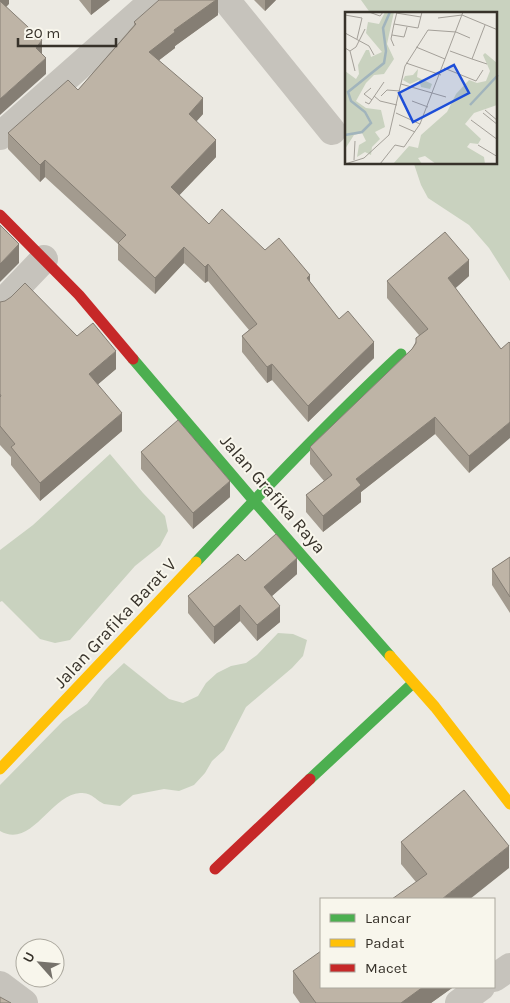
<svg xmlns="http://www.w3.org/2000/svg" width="510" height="1003" viewBox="0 0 510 1003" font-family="Karla,sans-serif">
<rect width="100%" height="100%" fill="#eceae3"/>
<path fill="#c9d2bf" d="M361,0H510V281L489,248L469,225L428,198L421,185L414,164H496V14H371Z
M110,454L143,493L165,516L168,531L160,546L135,566L70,640L55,643L40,639L2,601L0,602V550L33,525Z
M278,633L293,634L307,640L303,656L292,668L246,707L224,750L212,761L205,773L194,785L179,791L164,789L133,795L120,806C115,805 109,805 104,804C94,799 93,793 80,793C50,795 32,849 0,831V785L63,721L87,704L105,681L124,663L169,699L183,703L198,696L206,683L217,673L231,666L246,663L257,655Z"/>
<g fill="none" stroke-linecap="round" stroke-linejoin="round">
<path stroke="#c6c3bc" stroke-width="28" d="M226,0L332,131
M0,136L154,0
M0,305L44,259
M494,978L510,967
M0,985L24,1003
M459,1003L481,987"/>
<path stroke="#4caf50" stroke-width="11" d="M133,359L254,501L390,656
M196,562C263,491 330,420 401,354
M310,779L413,683"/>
<path stroke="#ffc107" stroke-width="11" d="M390,656L435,707L510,804
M0,769L196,562"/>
<path stroke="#c62828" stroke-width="11" d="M0,215L79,295L133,359
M215,869L310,779"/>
</g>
<path fill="#a39b8f" d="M79,0H110L91,15Z
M218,0V15L175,46V48L159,60L203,114L196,121L216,157L179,195L209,224L265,250L310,282L339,319L374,358L308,422L272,380L267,383L242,352V336L249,330L208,281L205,283L184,263L155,294L118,260V244L45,177L40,182L8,149V133L78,90L134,25V22Z
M254,0H276L265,11Z
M469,276L455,288L501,349L469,473L435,434L361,492V502L323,532L306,512V495L324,481L310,464V447L412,349L419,335L387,298V281Z
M0,302L77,336L116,369L98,384L122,431L40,501L11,465V457L0,445Z
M141,452L230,497L193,529L141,469Z
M510,557V613L492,585V569Z
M245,561L297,574L272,596L280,622L257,641L240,621L214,644L188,613V596Z
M401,842L509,868L416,882L401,864Z
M293,971L452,987V988L431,1003H300L293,993Z"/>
<path fill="#857e74" d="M0,0H9V4L0,13Z
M91,0H110L91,15Z
M216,0H218V15L175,46V48L149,68V52L174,30Z
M265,0H276L265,11Z
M42,40V57L36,48Z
M46,58V74L0,115V99Z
M203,98V114L189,130V114Z
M216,140V157L171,204V187Z
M45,160V177L40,182V165Z
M19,244V263L0,282V264Z
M184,247V263L155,294V278Z
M469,260V276L448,295V278Z
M208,264V281L205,283V267Z
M310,275V292L307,278Z
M374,342V358L308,422V406Z
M116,351V369L89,392V374Z
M272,364V380L267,383V367Z
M122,413V431L40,501V483Z
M435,417V434L361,492V502L323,532V516L356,479Z
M510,422V438L469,473V456Z
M230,481V497L193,529V513Z
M297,558V574L264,603V587Z
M240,605V621L214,644V627Z
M280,606V622L257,641V625Z
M509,846V868L470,899H442Z
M423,987H452V988L431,1003H401Z"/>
<path fill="#beb4a6" stroke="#857e74" d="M159,0H216L174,30L175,32L149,52L203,98L189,114L216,140L171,187L209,224L222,209L265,250L279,238L310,275L307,278L339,319L348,311L374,342L308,406L272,364L267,367L242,336L257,324L208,264L205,267L184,247L155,278L118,243L126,235L45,160L40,165L8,133L68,80L78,90L136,24L134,22Z
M0,1L42,40L36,48L46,58L0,99Z
M0,225L19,244L0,264Z
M445,232L469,260L448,278L501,349L509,342L510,343V422L469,456L435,417L356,479L361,485L323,516L306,495L332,475L310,447L412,349L416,343V338L428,329L387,281Z
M25,283L77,336L93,323L116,351L89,374L122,413L40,483L11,447L15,444L0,426V397L1,396L0,394V302L5,301L11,297Z
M178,420L230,481L193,513L141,452Z
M276,534L297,558L264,587L280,606L257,625L240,605L214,627L188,596L238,554L245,561Z
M510,557V597L492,569Z
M464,790L509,846L442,899H392L427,874L401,842Z
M321,951V987H423L401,1003H316L293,971Z
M0,997L11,1003H0Z"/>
<g text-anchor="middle" stroke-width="4" stroke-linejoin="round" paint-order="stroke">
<g font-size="18" fill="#37322a" stroke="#f8f6ec">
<text transform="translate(273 494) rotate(49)" y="6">Jalan Grafika Raya</text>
<text transform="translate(115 623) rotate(-47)" y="6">Jalan Grafika Barat V</text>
</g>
</g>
<g transform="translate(345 12)">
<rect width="152" height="152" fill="#eceae3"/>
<path d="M40,0H49L42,32L49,47L39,62L29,63L21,71L11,89L21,96L36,98L40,115L30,120L35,127L27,135L26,143L20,140L12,145L14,133L21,129L17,121L9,123L0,137V59L11,67L14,62L13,53L21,38H24L26,45L37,40L21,21L23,10L34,12ZM140,41L152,51V93L129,101L120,112L136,127L133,132L125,131L122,135L139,145L140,152H91L80,144L73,146L77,152H48L64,134L73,136L76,123L102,100L111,82L124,68L132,71L141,69L145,59L138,43ZM73,57L72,65L87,72L85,77L76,75L74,68L65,72L58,68L60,64L68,63Z" fill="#c9d2bf"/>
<path fill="none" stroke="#a1b4bc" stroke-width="2.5" d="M125,93L153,63M0,123L17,120L26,111L20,100L6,89L3,80L39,51L41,39L38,16L45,0"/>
<path fill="none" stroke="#a4a099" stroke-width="1" d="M24,0L35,4L38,0M52,0L49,12L73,16L77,0M51,1L76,5M0,3L17,6L12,27M93,6L117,3L153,18M140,13L127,47L142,52M0,21L24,34L29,43M47,23L59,25L62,15M49,34L46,27L49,12M71,35L100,47M0,36L5,39L11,35L20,17M5,39L10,59M105,39L127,47M61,51L96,63M99,56L131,69L138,58M56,72L101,85M26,76L19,82L27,88M29,84L35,89L52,93M36,84L42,78L55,79M67,89L83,95M20,90L24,92L39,70M140,98L153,109M51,101L75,112M138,101L153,113M126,108L153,128M54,113L70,120M133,133L153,145M9,148L10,129M0,152L19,146L44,123L60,54L83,18L111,20L125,26M35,152L50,133L59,135L75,112L118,0"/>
<path fill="#1d4ed8" fill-opacity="0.15" stroke="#1d4ed8" stroke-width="2.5" d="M109,53L124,81L68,110L54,81Z"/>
<rect width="152" height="152" fill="none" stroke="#37322a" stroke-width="2.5"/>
</g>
<rect x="320" y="898" width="175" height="90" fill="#f8f6ec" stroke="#aba89e"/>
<rect x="330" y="914" width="25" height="8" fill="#4caf50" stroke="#aba89e"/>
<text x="365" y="923" font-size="15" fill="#37322a">Lancar</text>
<rect x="330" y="939" width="25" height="8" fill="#ffc107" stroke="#aba89e"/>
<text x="365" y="948" font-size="15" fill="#37322a">Padat</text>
<rect x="330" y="964" width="25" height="8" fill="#c62828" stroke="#aba89e"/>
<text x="365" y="973" font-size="15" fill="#37322a">Macet</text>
<g transform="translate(40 963) rotate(297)"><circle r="24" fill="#f8f6ec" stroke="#aba89e"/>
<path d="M0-4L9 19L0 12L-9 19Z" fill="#76726b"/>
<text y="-8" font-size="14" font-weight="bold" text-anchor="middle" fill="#37322a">U</text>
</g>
<path d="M18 38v8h98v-8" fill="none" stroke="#37322a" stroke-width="2.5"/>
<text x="25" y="38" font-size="15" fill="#37322a" stroke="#f8f6ec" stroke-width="4" paint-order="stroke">20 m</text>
</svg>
